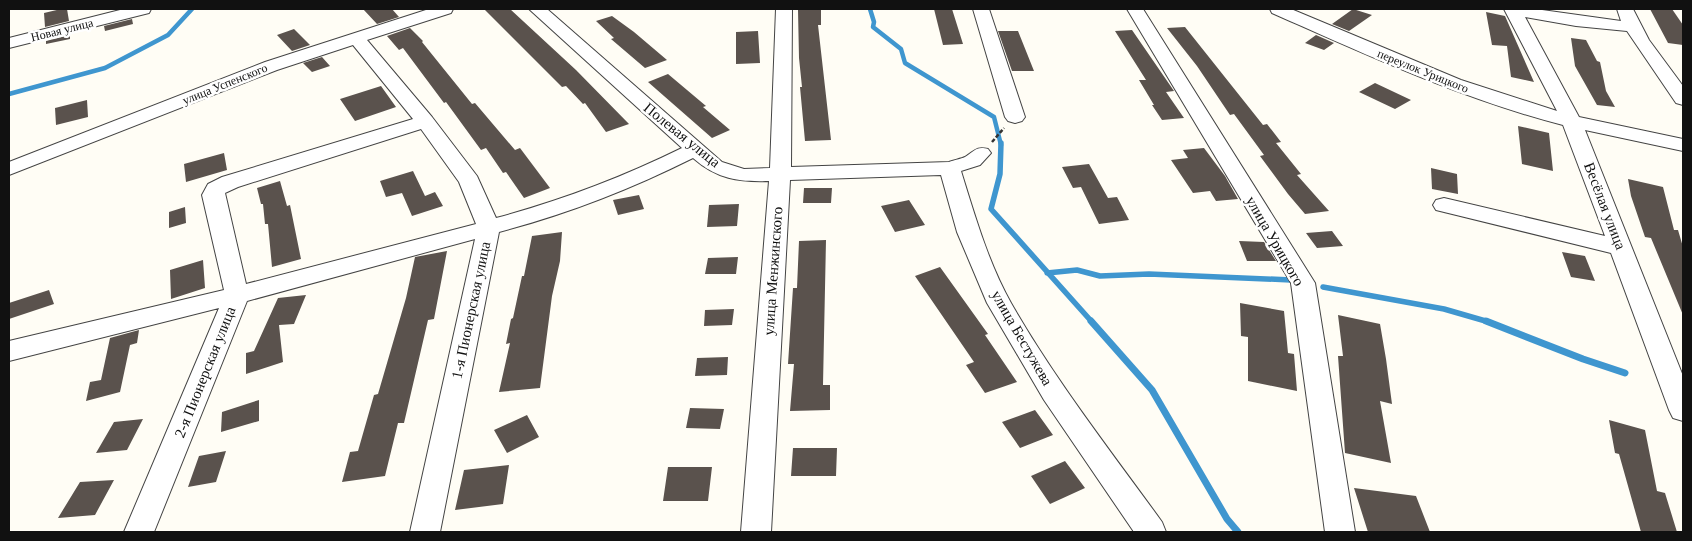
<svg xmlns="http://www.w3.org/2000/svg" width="1692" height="541" viewBox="0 0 1692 541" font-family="Georgia,serif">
<rect width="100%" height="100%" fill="#fffdf5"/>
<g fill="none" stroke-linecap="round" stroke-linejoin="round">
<path stroke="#3f96cf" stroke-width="4.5" d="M870,9L874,22L873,27L901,49L905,63L994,117L1001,145
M9,94L105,68L168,35L192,9"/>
<path stroke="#3f96cf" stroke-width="5.5" d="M1001,143L1000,174L991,209L1092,322
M1047,273L1077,270L1100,276L1149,274L1291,280
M1323,287L1444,309L1489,322"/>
<path stroke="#3f96cf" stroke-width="7" d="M1091,321L1152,390L1227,519L1238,532
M1486,321L1583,359L1625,373"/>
</g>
<path fill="#5a524d" d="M61,9H67L69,21L45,27L44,13Z
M363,9H392L399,17L377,24Z
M484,9H510L576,70L629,124L606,132L585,103L583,104L566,86L562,87Z
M821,9V25H818L831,140L805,141L800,87H802L799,58L798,10Z
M934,9H952L963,44L943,45Z
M1353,9L1372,15L1349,31L1332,24Z
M1650,9H1672L1683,25V45L1668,43Z
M1486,12L1505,16L1534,82L1511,77L1507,46L1492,45Z
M612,16L634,32L667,60L645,68L611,39L614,38L596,21Z
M132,19L133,24L105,31L104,26Z
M1185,27L1263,125L1267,124L1281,142L1276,143L1301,174L1297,175L1329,211L1305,214L1288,194L1260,156L1264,155L1234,114L1230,115L1197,66L1167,28Z
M410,28L423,41L422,42L472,104L475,103L515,150L520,148L550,188L524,198L506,172L503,173L486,148L481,150L446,102L444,103L403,48L399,50L387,36Z
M294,29L310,45L292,51L277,35Z
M1132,30L1174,91L1166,92L1184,118L1162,120L1152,105H1154L1139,80H1146L1115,31Z
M758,31L760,63L736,64V32Z
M998,31H1018L1034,71H1012Z
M70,35V39L46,44V41Z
M1316,35L1334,43L1324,50L1305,43Z
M1571,38L1586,40L1597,61L1600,62L1606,91L1615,107L1597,105L1575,66Z
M322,57L330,66L312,72L303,63Z
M668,74L706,106L703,107L730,130L712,138L648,82Z
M1375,83L1411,100L1395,109L1359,92Z
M381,86L396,107L355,121L340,99Z
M87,100L88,117L56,125L55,108Z
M1518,126L1549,133L1553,171L1522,164Z
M1204,148L1225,176L1238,199L1216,201L1210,191L1193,193L1171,160L1188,158L1183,150Z
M224,153L227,170L186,182L184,164Z
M1089,164L1108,198L1117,197L1129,220L1099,224L1081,187L1073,188L1062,167Z
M1431,168L1457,174L1458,194L1432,189Z
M413,171L425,196L435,192L443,206L412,216L402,193L386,197L380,181Z
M1628,179L1663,187L1674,230H1678L1683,247V315L1651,238L1645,237L1631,196Z
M280,181L287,206L290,205L301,259L272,267L268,224H265L263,204H261L257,188Z
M804,188H832L831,203H803Z
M639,195L644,209L618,215L613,200Z
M909,200L925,225L895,232L881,206Z
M739,204L737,226L707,227L709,205Z
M185,207L186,223L169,228V212Z
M1332,231L1343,246L1317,248L1306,233Z
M562,232L560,261L552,296L540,388L499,392L510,343L506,344L511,319L513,318L522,276H524L532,236Z
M826,240L823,385H830V410L790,411L794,364H788L793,288H797L799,241Z
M1239,241L1264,242L1276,261H1247Z
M447,251L434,319L428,320L404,423H398L385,476L342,482L350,452L358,451L374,395L378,394L406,298L415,257Z
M1562,252L1585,256L1595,281L1571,277Z
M738,257L736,274H705L708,258Z
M203,260L205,288L171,299L170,270Z
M940,267L988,334L985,335L1017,382L985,393L966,365L974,362L915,276Z
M49,290L54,304L9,319V303Z
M306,295L294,324L279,325L283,362L246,374V353L254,351L278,298Z
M1240,303L1284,311L1288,353L1294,354L1297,391L1248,381V337L1241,336Z
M734,309L732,325L704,326L705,310Z
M1338,315L1380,324L1386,359L1392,404L1380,401L1391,463L1345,453L1338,356H1343Z
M139,330L137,343L130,345L120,392L86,401L90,382L101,380L110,338Z
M728,357L727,375L695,376L697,358Z
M259,400V421L221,432L222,412Z
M690,408L724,409L720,429L686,428Z
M1035,410L1053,435L1020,448L1002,422Z
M527,415L539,437L507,453L494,430Z
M143,419L127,450L96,453L114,422Z
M1609,420L1645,430L1657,491L1665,493L1677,532H1641L1619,454L1615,453Z
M793,448H837L836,476H791Z
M226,451L216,482L188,487L199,456Z
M1065,461L1085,488L1050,504L1031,476Z
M509,465L503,504L455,510L464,470Z
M668,467H712L708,501H663Z
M114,480L95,515L58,518L80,482Z
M1354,488L1416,496L1430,532H1368Z"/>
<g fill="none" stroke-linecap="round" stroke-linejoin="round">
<g stroke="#444" stroke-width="2">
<path id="minor" d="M124,9H151L149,13L9,48V38Z
M429,9H453L451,13L367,40L432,117L477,176L496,218C560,201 623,177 682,148L529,9H547L722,162L744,169L770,168L776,9H792L791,167L949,162C954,160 961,159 965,157C975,151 976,146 988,149L991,153L980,165L961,171C975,216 988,262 1011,303C1055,380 1110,450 1162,522L1166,532H1134L1044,400L987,303L957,232L941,175L790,180L771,532H741L769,181C738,182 717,179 693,158C631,189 567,214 499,232L440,532H410L475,239L247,301L154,532H124L219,308L9,361V341L224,290L202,195L208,184L222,177L413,119L353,45L277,70L9,175V162L265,62ZM421,129L459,182L476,224L246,284L225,193L238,187Z
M973,9H989L1025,117L1022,121L1015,123L1008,121L1005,117Z
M1127,9H1143L1315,283L1355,532H1325L1291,283Z
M1270,9H1291L1461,80L1557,111L1504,9H1535L1621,21L1617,9H1633L1649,40L1683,86V105L1676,103L1627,31L1576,26L1525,17L1579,117L1683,139V151L1585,130L1683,376V421L1673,418L1669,410L1611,253L1436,210L1433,205L1436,200L1444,198L1605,236L1563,125C1462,99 1367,55 1272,13Z"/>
</g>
<path stroke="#333" stroke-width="2.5" stroke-dasharray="4 2" stroke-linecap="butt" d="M992,142L1004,128"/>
<use href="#minor" fill="#fff" fill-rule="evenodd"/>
</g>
<g text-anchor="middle" stroke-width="5" stroke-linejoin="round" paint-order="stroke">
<g font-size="12" fill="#111" stroke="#fff">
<text transform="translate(62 30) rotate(-14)" y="4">Новая улица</text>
<text transform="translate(1423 71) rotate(22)" y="4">переулок Урицкого</text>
<text transform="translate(225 84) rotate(-22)" y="4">улица Успенского</text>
</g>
<g font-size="15" fill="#111" stroke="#fff">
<text transform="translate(682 135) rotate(39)" y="5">Полевая улица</text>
<text transform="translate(1605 206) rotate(69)" y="5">Весёлая улица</text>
<text transform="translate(1275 241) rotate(60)" y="5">улица Урицкого</text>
<text transform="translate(773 271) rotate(-86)" y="5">улица Менжинского</text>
<text transform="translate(471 310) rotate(-78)" y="5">1-я Пионерская улица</text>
<text transform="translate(1022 338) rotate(60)" y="5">улица Бестужева</text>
<text transform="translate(205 372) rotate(-68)" y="5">2-я Пионерская улица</text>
</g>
</g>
<rect width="1692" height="541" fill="none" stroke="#111111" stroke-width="20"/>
</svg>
